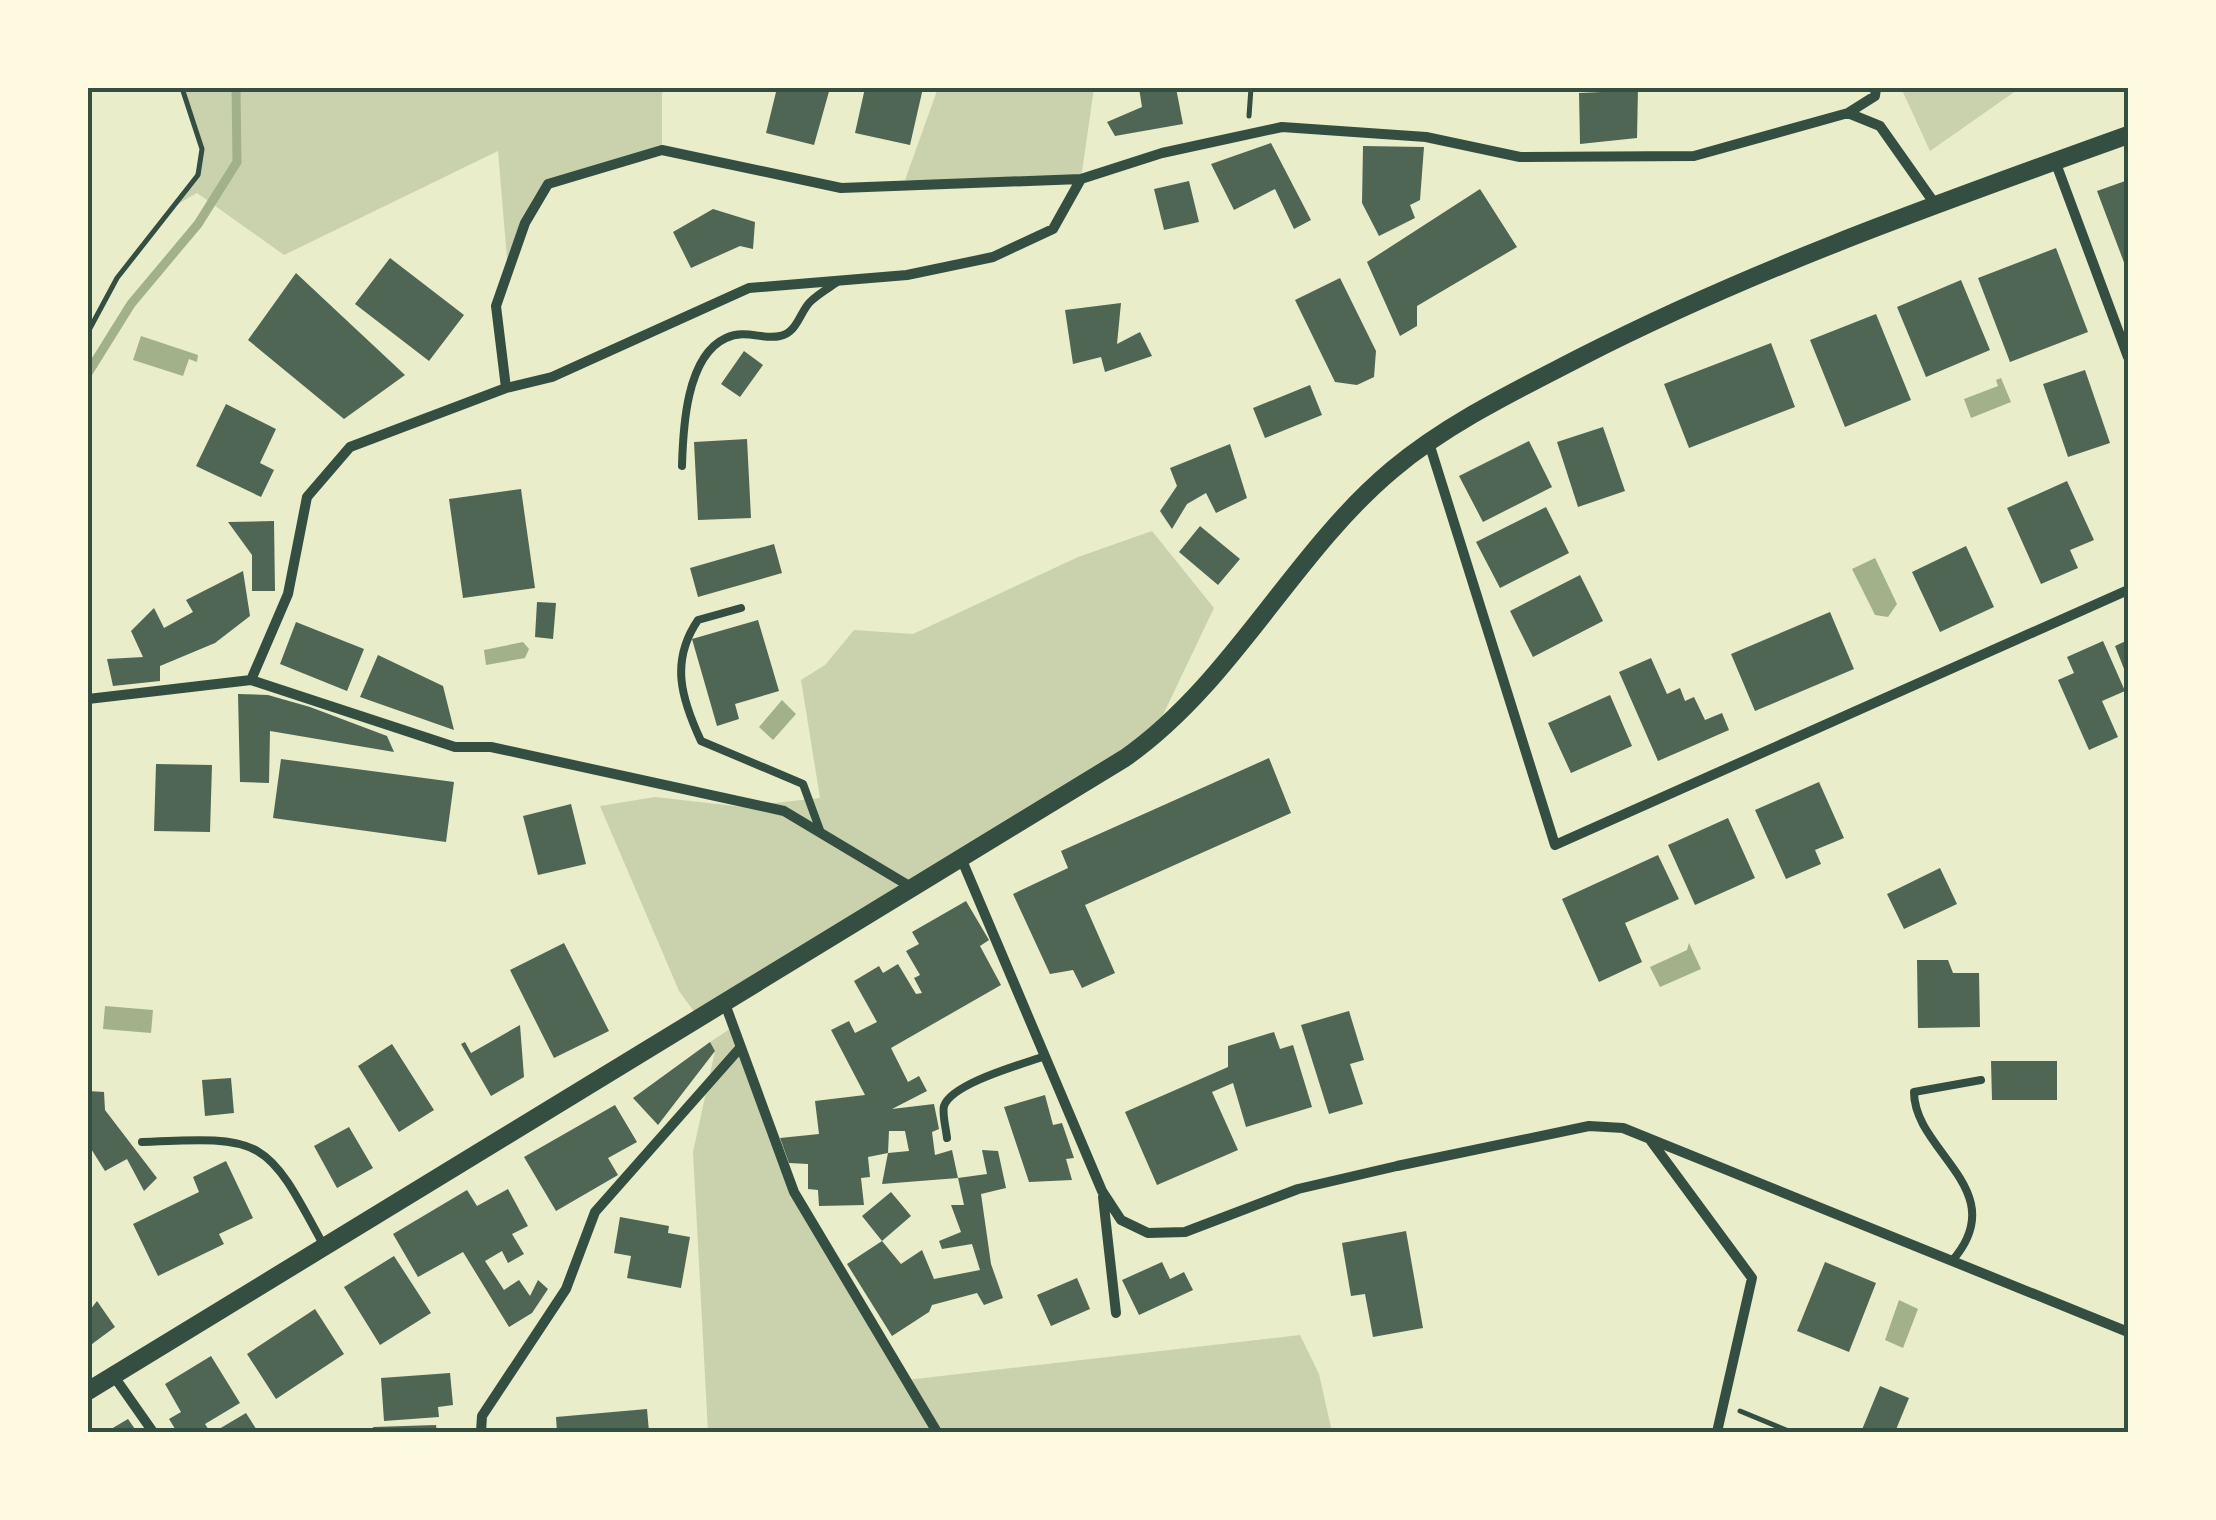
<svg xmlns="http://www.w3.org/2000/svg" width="2216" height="1520" viewBox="0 0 2216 1520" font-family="Bitter,serif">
<rect width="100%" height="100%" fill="#e9edc9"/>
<path fill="#cad2ad" d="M182,88H667L662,93V150L548,184L508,271L498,151L284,255L197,193L171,208C213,157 206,146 182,88Z
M938,88H1094L1081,179L970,184L905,180Z
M1901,88H2020L1930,151Z
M1152,531L1214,608L1152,738L698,1017L679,991L600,806L655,797L771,810L756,805L820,798L801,680L825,665L854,630L913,634L1078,557Z
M733,1027L794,1192L906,1380L1300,1335L1319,1374L1332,1432H708L693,1152L715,1051L710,1042Z"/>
<path fill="#a3b18a" d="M141,336L198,355L197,362L189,359L183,376L133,360Z
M2001,378L2011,402L1971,418L1964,399L1998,386L1996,380Z
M1875,558L1897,604L1888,617L1875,615L1852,569Z
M523,642L529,649L525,658L486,665L484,650Z
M782,700L796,714L773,740L759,727Z
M1689,943L1701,969L1660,987L1650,967L1687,950Z
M105,1006L153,1010L151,1033L103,1029Z
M1899,1300L1918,1309L1903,1348L1885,1340Z"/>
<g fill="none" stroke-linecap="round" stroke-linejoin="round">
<path stroke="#a3b18a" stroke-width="9" d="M88,373L131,304L198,224L237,162L236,88"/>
</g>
<path fill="#4f6655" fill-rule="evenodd" d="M777,88H830L814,145L766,133Z
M865,88H923L910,145L855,133Z
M1139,88H1176L1183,124L1115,136L1107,122L1142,107Z
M1602,88H1638L1637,138L1580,144L1579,93L1602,92Z
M1271,143L1311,220L1294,229L1275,189L1234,210L1211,164Z
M1363,146L1424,147L1420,200L1410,205L1415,218L1379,236L1362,203Z
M2128,180V273L2097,191Z
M1189,181L1199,222L1164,230L1154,189Z
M1480,189L1517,247L1417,306V326L1400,336L1367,262Z
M713,209L755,222L753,249L740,246L691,268L673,232Z
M2056,248L2088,332L2010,362L1978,278Z
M390,258L464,315L429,361L355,304Z
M296,273L405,375L344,419L248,340Z
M1340,278L1376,351L1374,377L1357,385L1335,382L1295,300Z
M1961,280L1990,350L1926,377L1897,307Z
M1121,303L1117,344L1140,332L1152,356L1105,372L1101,357L1073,364L1065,310Z
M1876,314L1911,400L1845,427L1810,340Z
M1771,343L1795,407L1689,448L1664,384Z
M744,351L763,365L740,397L721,384Z
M2085,370L2110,443L2068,457L2043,384Z
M1310,385L1322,415L1265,438L1253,408Z
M226,404L276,429L260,463L274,470L261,497L196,466Z
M1603,427L1625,491L1578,507L1557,442Z
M747,439L751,518L698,520L694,442Z
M1529,441L1552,487L1483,522L1459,476Z
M1230,444L1247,498L1216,513L1206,493L1187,504L1172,529L1160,511L1177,486L1170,468Z
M2067,481L2094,540L2070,550L2078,568L2041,584L2007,508Z
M521,489L535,588L463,598L449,499Z
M1546,507L1569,553L1500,588L1476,542Z
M274,521L275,591H252V555L228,522Z
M1200,526L1240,559L1218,585L1179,552Z
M774,544L782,573L698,597L690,568Z
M1966,546L1994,607L1940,632L1912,572Z
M243,571L250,616L215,643L160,666V681L113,686L107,659L143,657L131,631L154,608L164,628L193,612L186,600Z
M1580,575L1603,621L1533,657L1510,611Z
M537,602L556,603L553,639L535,637Z
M1830,612L1854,669L1755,711L1731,654Z
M758,620L779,691L735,704L739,719L717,726L692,639Z
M296,622L364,649L347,691L280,664Z
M2128,640V679L2115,646Z
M2103,641L2125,691L2102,701L2118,737L2089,750L2058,680L2074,673L2067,657Z
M378,655L443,686L454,730L360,697Z
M1651,658L1667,694L1680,688L1685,701L1694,697L1705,720L1722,713L1729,730L1658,761L1619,672Z
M238,694L268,695L310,707L387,736L394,752L270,731L269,783L240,782Z
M1610,695L1632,746L1571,773L1548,723Z
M1269,758L1291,813L1085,905L1115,973L1082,988L1073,970L1050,974L1013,894L1068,868L1061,851Z
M281,759L454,782L446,842L273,818Z
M156,764L212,765L210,832L154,831Z
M1819,782L1844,838L1815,850L1821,864L1786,879L1755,810Z
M571,804L586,864L538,875L523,816Z
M1728,818L1755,878L1695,905L1668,845Z
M1658,855L1679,899L1625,923L1642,962L1599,982L1562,899Z
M1940,868L1957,904L1904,929L1887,894Z
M966,901L989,940L980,946L1001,985L891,1048L908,1082L919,1076L927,1091L892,1109L934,1104L939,1129L932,1132L935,1155L952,1150L958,1178L882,1184L888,1153L868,1157L870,1177L861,1178L864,1205L819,1206L818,1190L808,1189V1164L789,1163L780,1138L819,1134L815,1101L865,1095L831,1030L849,1021L855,1033L877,1022L854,981L879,966L883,973L898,964L916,994L922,993L914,978L920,975L906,951L919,944L912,932ZM889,1131H905L909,1151L888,1153Z
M564,943L609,1031L554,1058L510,970Z
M1917,960H1948L1953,973H1979L1980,1027L1918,1028Z
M1349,1011L1364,1060L1350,1064L1363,1104L1329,1114L1301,1025Z
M520,1025L524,1077L491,1096L461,1044L465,1042L471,1053Z
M1274,1032L1280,1049L1293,1045L1312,1107L1246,1127L1233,1083L1212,1092L1238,1150L1157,1185L1125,1112L1228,1067V1046Z
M710,1042L715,1051L658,1125L633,1098Z
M392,1044L434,1110L399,1132L358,1066Z
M1991,1061H2057V1100H1992Z
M231,1078L234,1113L205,1116L202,1080Z
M88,1091L104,1092L105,1110L157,1178L144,1191L127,1159L105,1171L88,1144Z
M1045,1095L1053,1125L1062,1123L1074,1158L1066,1159L1072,1180L1029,1182L1004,1107Z
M615,1105L637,1142L608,1158L618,1175L556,1211L524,1157Z
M349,1127L373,1168L337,1188L314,1146Z
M982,1150L998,1151L1006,1188L981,1194L991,1264L1003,1298L984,1305L977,1293L932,1305L929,1312L892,1336L847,1264L882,1241L901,1264L922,1250L934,1279L980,1270L972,1244L942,1249L939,1241L961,1232L951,1205H964L958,1178L987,1174Z
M226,1161L253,1218L219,1234L224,1244L158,1276L133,1224L199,1192L193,1177Z
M508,1189L528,1226L512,1234L524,1254L508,1263L502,1251L485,1261L504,1290L519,1280L530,1296L538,1280L548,1289L532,1313L509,1327L463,1252L418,1277L393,1234L467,1190L477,1206Z
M891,1192L911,1216L882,1241L862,1216Z
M620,1217L669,1226L668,1233L690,1237L681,1288L627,1278L631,1256L614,1253Z
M1406,1231L1423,1328L1373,1337L1365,1294L1351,1296L1342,1243Z
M394,1256L431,1313L380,1345L344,1287Z
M1162,1262L1170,1279L1184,1272L1193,1290L1139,1315L1122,1280Z
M1825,1262L1876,1283L1849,1352L1797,1331Z
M1077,1278L1090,1309L1051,1326L1037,1295Z
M97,1301L115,1327L88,1347V1307L90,1310Z
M315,1309L344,1354L276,1399L247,1354Z
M211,1356L240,1403L205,1424L210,1432H177L169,1419L181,1412L165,1384Z
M450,1373L453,1405L438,1407L439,1417L384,1421L381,1378Z
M1880,1386L1909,1398L1895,1432H1861Z
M647,1409L649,1432H557L556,1417Z
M246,1413L258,1432H214Z
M128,1419L137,1432H106Z
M436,1425L437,1432H374L373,1427Z"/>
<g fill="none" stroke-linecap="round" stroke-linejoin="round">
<path stroke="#344e41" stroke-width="5" d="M1249,116L1251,88
M88,332L117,278L198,175L202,149L182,88
M1740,1411L1791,1432"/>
<path stroke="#344e41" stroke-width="8" d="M682,466C683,429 686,356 726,338C745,329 763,340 780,336C797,333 800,312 810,302C818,294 827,289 836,283
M741,608L698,620C670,661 681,698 701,741L803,784L821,833
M947,1138C946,1128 942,1114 944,1106C952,1083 1023,1064 1045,1056
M142,1142C266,1136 266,1138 324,1246
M1952,1261C2014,1190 1914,1152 1914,1092L1981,1080"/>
<path stroke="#344e41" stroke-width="10" d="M1848,113L1875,96L1876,88
M2055,161L2128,357
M506,388L496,306L525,223L548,184L662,150L841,188L1081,179L1162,153L1282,127L1426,137L1520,157L1694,156L1848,113L1880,126L1935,204
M1429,443L1555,845L2128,590
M251,680L455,747H491L784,811L911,887
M88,699L251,680L288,594L307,497L350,447L506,388L552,377L749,288L907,275L993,257L1053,229L1081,179
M961,858L1102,1191L1121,1220L1148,1233L1185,1232L1298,1189L1397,1166L1589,1126L1623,1128L2128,1332
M724,1001L794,1192L937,1432
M1651,1141L1752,1278L1717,1432
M1103,1197L1116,1313
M113,1375L153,1432
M481,1432L482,1416L566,1289L595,1212L740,1048"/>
<path stroke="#344e41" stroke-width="18" d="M88,1391L1125,758C1233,682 1292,554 1392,470C1448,423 1517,390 1581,357C1757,267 1942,202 2128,135"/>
</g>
<rect width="2216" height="1520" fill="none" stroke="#fefae0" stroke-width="180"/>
<rect x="90" y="90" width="2036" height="1340" fill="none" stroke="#344e41" stroke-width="4"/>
</svg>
